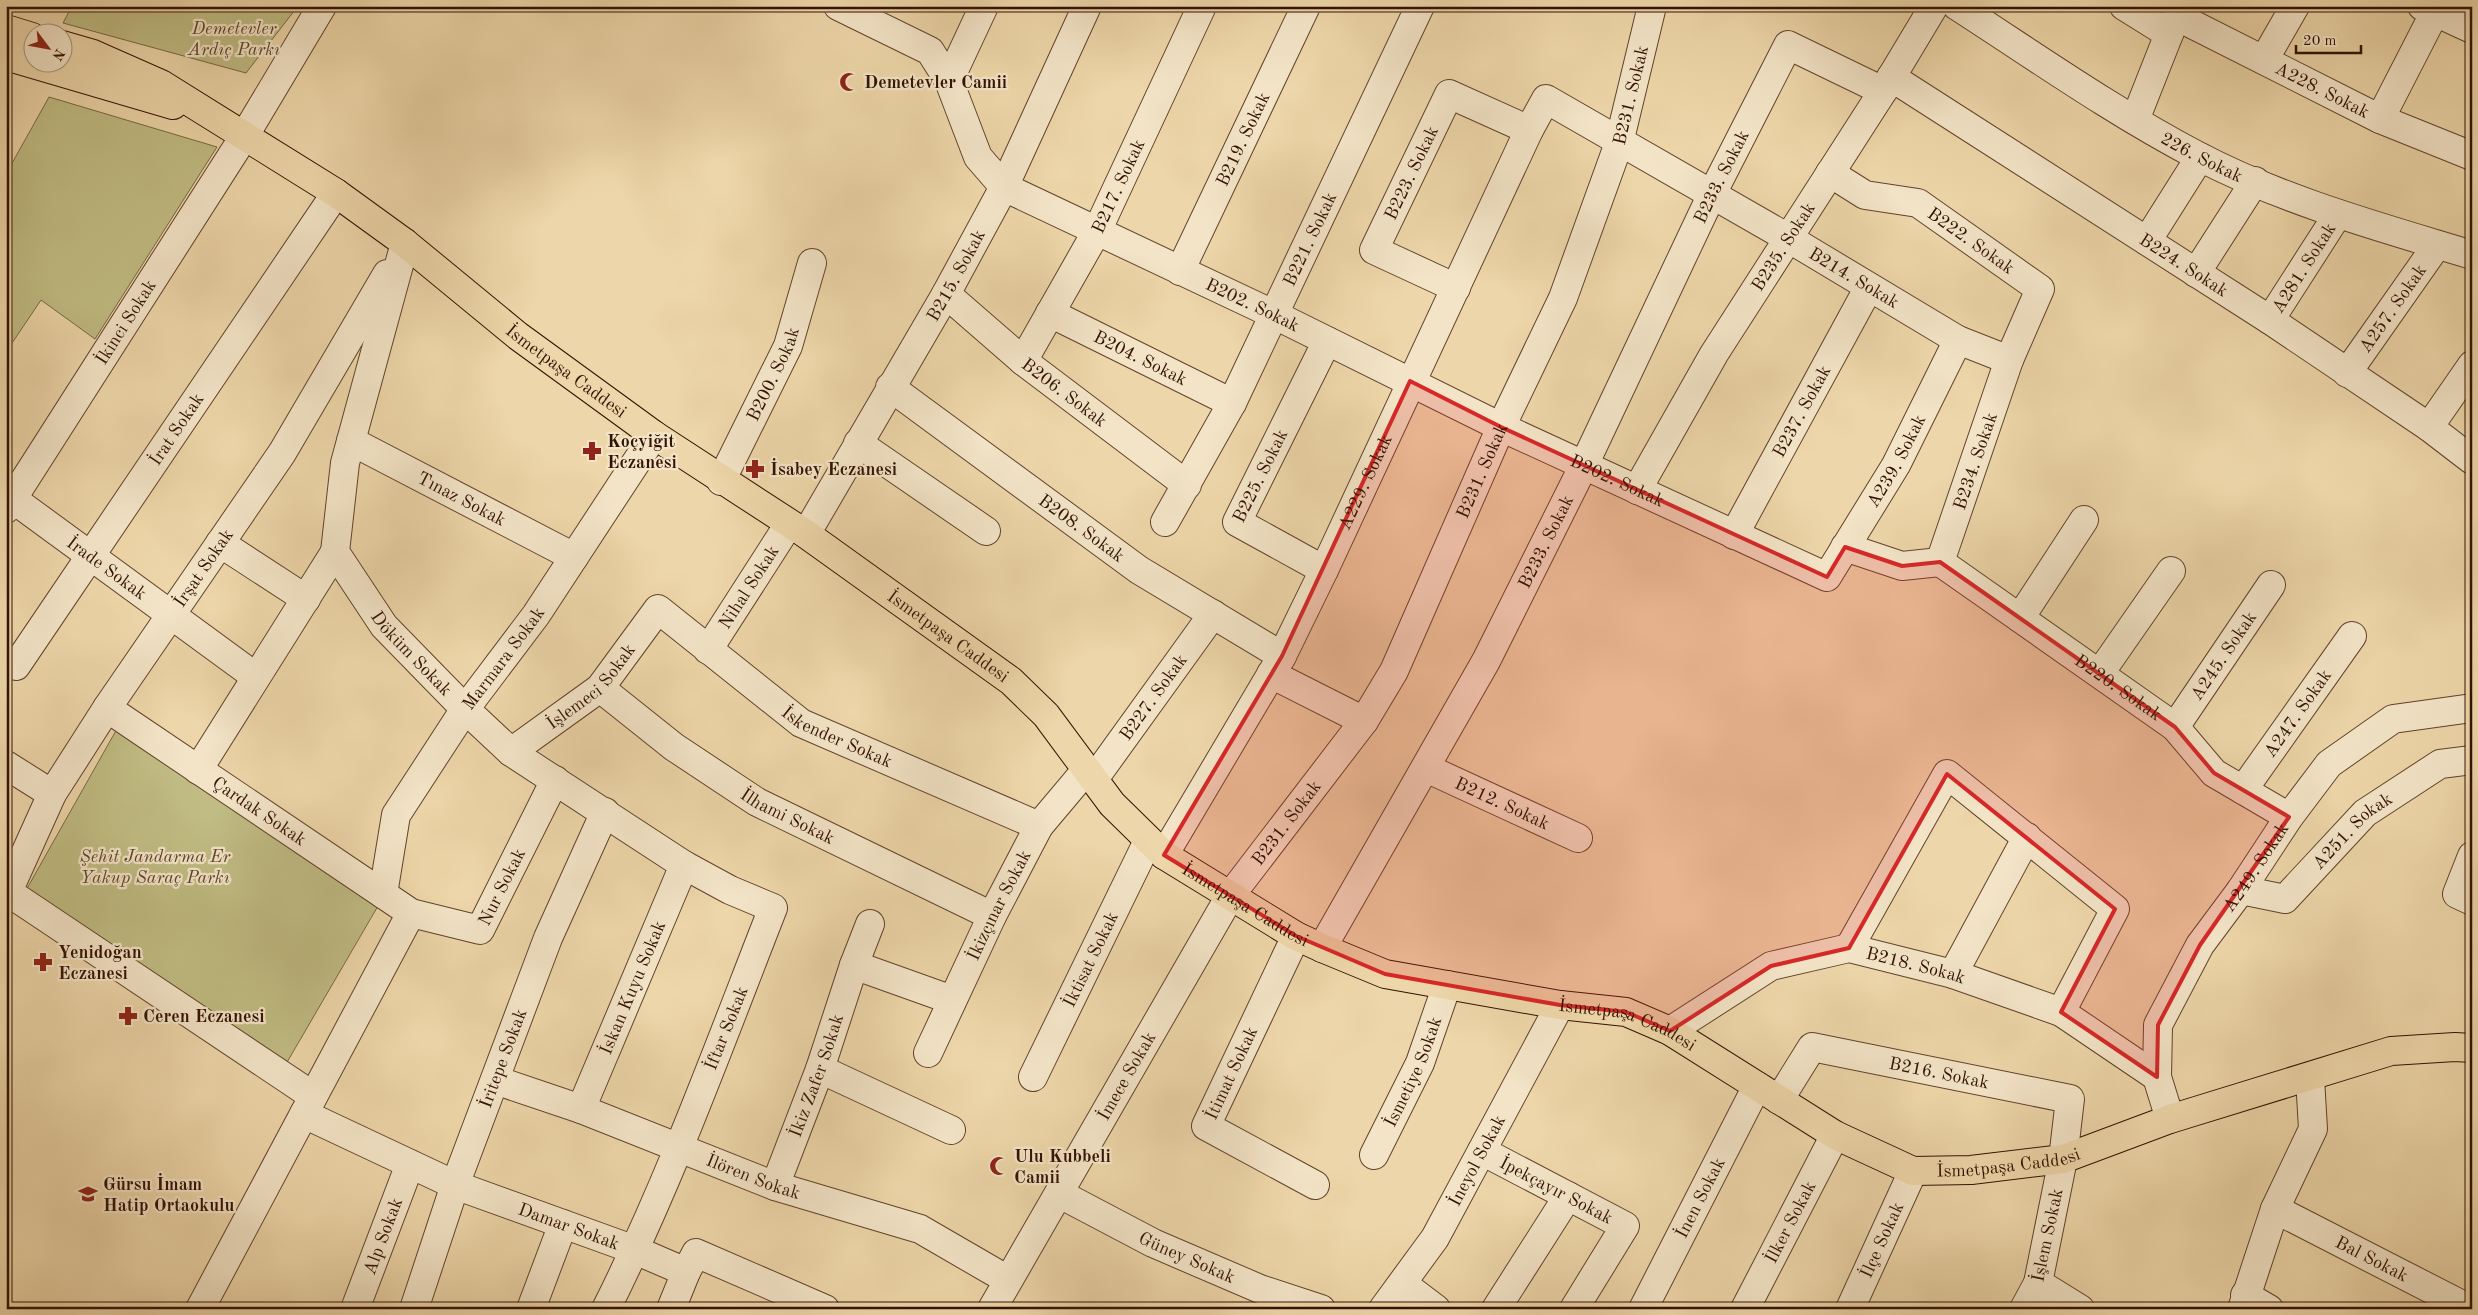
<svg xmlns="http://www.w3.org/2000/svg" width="2478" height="1315" viewBox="0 0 2478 1315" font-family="'Old Standard TT',serif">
<rect width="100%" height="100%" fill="#edd6a9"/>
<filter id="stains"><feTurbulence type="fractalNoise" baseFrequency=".004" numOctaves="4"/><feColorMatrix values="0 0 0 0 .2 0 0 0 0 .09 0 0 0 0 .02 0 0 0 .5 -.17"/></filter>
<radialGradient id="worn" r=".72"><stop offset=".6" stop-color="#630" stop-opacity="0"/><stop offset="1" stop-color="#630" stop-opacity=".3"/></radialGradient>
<path fill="#c0bc83" stroke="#796743" d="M72,6H298L246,73L63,23Z
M49,97L217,147L95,339L41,300L6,352V174Z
M118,727L378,906L286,1064L25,892Z"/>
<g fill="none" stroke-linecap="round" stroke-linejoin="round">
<g stroke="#61432c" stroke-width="30">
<g id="minor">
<path id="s1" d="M838,6L930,51L949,81L978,157L1004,187L1275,315L1501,427L1827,577L1896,465L1958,340"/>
<path id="s2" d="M1957,6C2036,57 2114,112 2198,156C2284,201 2380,227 2472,255"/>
<path d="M2124,6L2169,34"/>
<path d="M2422,6L2472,29"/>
<path id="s3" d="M2176,16L2380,119L2472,156"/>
<path d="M2264,60L2295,6"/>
<path id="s4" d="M1891,77L2270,320L2429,427L2472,460"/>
<path d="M949,81L984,6"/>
<path d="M2380,119L2438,6"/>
<path d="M2135,120L2180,6"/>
<path id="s5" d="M1830,173L1865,195L1918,203L2040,289L2009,360L1940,562"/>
<path d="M2147,241L2200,157"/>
<path id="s6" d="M405,243L345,463L335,552L384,626L465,709L511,752L684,865L730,890L773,908C720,1043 671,1179 606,1309"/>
<path id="s7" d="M1180,271L1306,6"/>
<path d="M2196,273L2255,181"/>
<path id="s8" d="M1456,288L1374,250L1449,94L1529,130"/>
<path id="s9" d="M946,294L1023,361L1187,485"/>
<path id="s10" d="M1050,313L1232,403"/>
<path id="s11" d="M2270,320L2338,214"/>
<path id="s12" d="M1023,361L1098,229L1202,6"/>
<path id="s13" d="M2347,373L2437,245"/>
<path id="s14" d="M890,387L1139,570L1282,656"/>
<path d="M2429,427L2472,365"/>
<path id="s15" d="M351,441L574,557"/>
<path d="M858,443L986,531"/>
<path id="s16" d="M721,481L788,346L812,263"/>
<path id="s17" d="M1637,490L1714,354L1883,91L1934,6"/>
<path id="s18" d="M6,494L256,677"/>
<path id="s19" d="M6,509L245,135L322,6"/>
<path id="s20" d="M1165,522L1232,403L1420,6"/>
<path id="s21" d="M806,534L946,294L1004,187L1087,6"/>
<path id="s22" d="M1734,535L1869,287"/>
<path d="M220,543L306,599"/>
<path d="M1845,547L1902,566L1940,562"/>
<path id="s23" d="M1940,562L2175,727L2214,773L2289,817"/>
<path id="s24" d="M1324,570L1237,522L1327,341"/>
<path d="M2020,618L2084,520"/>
<path id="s25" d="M708,650L789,524"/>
<path id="s26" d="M16,666L336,193"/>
<path d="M2100,673L2171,571"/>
<path d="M1271,674L1364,721"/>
<path id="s27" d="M600,688L674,747L757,802L992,916"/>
<path id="s28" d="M107,708L411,913L480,930L555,780"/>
<path id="s29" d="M2175,727L2271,585"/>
<path id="s30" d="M511,752L600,688L658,609L801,723L1039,826"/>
<path d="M6,765L52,794"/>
<path id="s31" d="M1426,768L1578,838"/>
<path d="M198,770L335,552"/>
<path id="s32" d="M1094,779L1213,614"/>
<path id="s33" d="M2243,790L2352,636"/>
<path id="s34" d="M1164,855L1282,656L1324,570L1529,130L1546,99L1788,238L1958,340L2009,360"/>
<path d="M2472,856L2457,894L2472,901"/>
<path id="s35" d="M2241,890L2285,899L2365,813L2440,764L2472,760"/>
<path d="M8,892L313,1096"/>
<path id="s36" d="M383,894L396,815L465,709L536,615L654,435"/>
<path id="s37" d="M6,896L52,794L107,708L282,453L387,274"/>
<path d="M1296,936L1206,1126L1315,1185"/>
<path id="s38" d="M1322,948L1486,661L1584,465L1712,194L1788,45L1883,91"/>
<path d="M1849,948L1947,774L2115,909L2061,1012"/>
<path d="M854,965L870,924"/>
<path d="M1953,974L2027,837"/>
<path id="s39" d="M1670,1031L1771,966L1849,948L1953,974L2061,1012L2157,1077"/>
<path id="s40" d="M928,1053L992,916L1039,826L1087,769"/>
<path d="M820,1069L951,1130"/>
<path id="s41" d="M1033,1077L1148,841"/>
<path id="s42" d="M495,1080L581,1109L775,1186L920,1229L1008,1280"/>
<path id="s43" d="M1779,1100L1812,1047L2070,1099L2063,1159L2038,1283L2024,1309"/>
<path id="s44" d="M581,1109L684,865"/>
<path id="s45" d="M304,1114L455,1185L635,1250L686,1272L696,1253L825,1309"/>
<path id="s46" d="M2170,1119L2157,1077L2158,1025L2200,945L2241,890L2289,817L2329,764L2393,719L2472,708"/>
<path id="s47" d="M1482,1151L1625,1226L1574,1309"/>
<path id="s48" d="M1374,1155L1420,1063L1447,985"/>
<path id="s49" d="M775,1186L820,1069L854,965L952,1000"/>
<path id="s50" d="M1060,1194L1153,1243L1260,1289L1321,1309"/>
<path id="s51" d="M2275,1209L2470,1309"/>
<path d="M2038,1283L2080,1309"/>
<path d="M1403,1284L1436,1309"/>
<path d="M2245,1295L2269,1309"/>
<path d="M200,1309L411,913"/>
<path id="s52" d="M355,1309L410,1164"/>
<path id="s53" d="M414,1309L455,1185L548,938L605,812"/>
<path d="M531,1309L563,1224"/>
<path d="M671,1309L686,1272"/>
<path id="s54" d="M992,1309L1230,896L1364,721L1394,671L1501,427L1563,298L1619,143L1652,6"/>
<path id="s55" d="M1383,1309L1435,1238L1560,1005"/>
<path d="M1496,1309L1568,1196"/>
<path id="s56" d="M1643,1309L1757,1086"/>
<path id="s57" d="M1745,1309L1835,1135"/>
<path id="s58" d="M1850,1309L1913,1171"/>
<path d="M2242,1309L2275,1209L2313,1129L2310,1078"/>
</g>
</g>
<g stroke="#321203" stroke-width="30">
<g id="major">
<path d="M6,29L32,37"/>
<path id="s59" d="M62,45L93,54L161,84L336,193L405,243L518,336L654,435L806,534L1011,681L1046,715L1112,804L1164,855L1296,936L1322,948L1385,974L1560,1005L1626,1012L1670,1031L1835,1135L1913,1171L1971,1170L2063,1159L2170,1119L2391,1051L2455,1047L2472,1048"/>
<path d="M6,56L173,105"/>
</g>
</g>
<use href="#minor" stroke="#f3e4c7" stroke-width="28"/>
<use href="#major" stroke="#edd6a9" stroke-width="28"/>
</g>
<path fill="#d62828" fill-opacity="0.2" stroke="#d62828" stroke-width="4" stroke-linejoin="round" d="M1410,381L1501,427L1827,577L1845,547L1902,566L1940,562L2175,727L2214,773L2289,817L2200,945L2158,1025L2157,1077L2061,1012L2115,909L1947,774L1849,948L1771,966L1670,1031L1626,1012L1560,1005L1385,974L1296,936L1164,855L1282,656Z"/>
<defs>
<g id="mosque-bare" transform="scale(1.5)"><path d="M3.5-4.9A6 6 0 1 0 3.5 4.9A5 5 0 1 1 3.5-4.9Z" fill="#8f2418" stroke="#f3e4c7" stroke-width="2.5" paint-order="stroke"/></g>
<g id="pharmacy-bare" transform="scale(1.5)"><path d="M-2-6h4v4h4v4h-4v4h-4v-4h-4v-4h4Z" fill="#8f2418" stroke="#f3e4c7" stroke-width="2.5" paint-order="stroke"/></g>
<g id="school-bare" transform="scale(1.5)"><path d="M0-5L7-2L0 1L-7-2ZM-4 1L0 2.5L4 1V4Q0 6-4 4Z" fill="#8f2418" stroke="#f3e4c7" stroke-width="2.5" paint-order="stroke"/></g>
</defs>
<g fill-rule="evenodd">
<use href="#mosque-bare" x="849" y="82"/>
<use href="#pharmacy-bare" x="592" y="451"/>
<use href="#pharmacy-bare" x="755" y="469"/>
<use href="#pharmacy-bare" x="43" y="962"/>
<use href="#pharmacy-bare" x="128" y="1016"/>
<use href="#mosque-bare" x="999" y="1166"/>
<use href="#school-bare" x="88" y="1194"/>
</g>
<g text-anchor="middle" stroke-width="4.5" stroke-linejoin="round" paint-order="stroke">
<g font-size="18" font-style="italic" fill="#5d4529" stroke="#f3e4c7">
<text x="234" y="34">Demetevler<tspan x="234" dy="21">Ardıç Parkı</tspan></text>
<text x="155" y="862">Şehit Jandarma Er<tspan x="155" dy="21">Yakup Saraç Parkı</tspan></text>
</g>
<g font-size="18" font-weight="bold" fill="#321203" stroke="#f3e4c7" text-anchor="start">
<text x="864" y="88">Demetevler Camii</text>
<text x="607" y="447">Koçyiğit<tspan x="607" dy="21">Eczanesi</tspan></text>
<text x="770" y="475">İsabey Eczanesi</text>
<text x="58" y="958">Yenidoğan<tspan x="58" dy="21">Eczanesi</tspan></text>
<text x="143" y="1022">Ceren Eczanesi</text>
<text x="1014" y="1162">Ulu Kubbeli<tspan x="1014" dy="21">Camii</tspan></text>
<text x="103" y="1190">Gürsu İmam<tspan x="103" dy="21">Hatip Ortaokulu</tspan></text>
</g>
<g font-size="18" fill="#321203" stroke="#f3e4c7">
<text dy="6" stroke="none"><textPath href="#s3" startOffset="164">A228. Sokak</textPath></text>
<text dy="6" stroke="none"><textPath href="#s54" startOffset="1379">B231. Sokak</textPath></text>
<text dy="6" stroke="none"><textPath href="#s7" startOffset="146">B219. Sokak</textPath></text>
<text dy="6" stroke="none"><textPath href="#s2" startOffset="288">226. Sokak</textPath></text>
<text dy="6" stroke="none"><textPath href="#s8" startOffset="176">B223. Sokak</textPath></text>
<text dy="6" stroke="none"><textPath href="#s38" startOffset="869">B233. Sokak</textPath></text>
<text dy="6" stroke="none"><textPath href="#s12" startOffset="199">B217. Sokak</textPath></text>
<text dy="6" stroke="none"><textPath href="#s20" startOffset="318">B221. Sokak</textPath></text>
<text dy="6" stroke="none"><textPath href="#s5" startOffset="160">B222. Sokak</textPath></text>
<text dy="6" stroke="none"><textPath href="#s17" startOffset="284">B235. Sokak</textPath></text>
<text dy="6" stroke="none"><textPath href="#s4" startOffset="348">B224. Sokak</textPath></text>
<text dy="6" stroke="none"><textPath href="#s11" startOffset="62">A281. Sokak</textPath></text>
<text dy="6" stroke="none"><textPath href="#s21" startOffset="299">B215. Sokak</textPath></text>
<text dy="6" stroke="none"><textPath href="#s34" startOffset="1204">B214. Sokak</textPath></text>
<text dy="6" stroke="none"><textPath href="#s1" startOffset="534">B202. Sokak</textPath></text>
<text dy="6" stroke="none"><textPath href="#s13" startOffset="79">A257. Sokak</textPath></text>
<text dy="6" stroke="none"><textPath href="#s19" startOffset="222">İkinci Sokak</textPath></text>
<text dy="6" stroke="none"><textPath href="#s10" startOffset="101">B204. Sokak</textPath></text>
<text dy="6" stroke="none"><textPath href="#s59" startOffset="604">İsmetpaşa Caddesi</textPath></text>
<text dy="6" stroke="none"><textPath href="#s16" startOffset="119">B200. Sokak</textPath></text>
<text dy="6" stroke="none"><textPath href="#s9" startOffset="154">B206. Sokak</textPath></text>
<text dy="6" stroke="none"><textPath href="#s22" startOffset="141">B237. Sokak</textPath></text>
<text dy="6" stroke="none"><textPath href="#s26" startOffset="286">İrat Sokak</textPath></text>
<text dy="6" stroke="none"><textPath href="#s1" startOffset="1305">A239. Sokak</textPath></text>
<text transform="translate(1975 461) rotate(-71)" y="6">B234. Sokak</text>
<text dy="6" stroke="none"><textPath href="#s54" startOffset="974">B231. Sokak</textPath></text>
<text dy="6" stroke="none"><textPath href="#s24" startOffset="151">B225. Sokak</textPath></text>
<text dy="6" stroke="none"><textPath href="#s1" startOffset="939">B202. Sokak</textPath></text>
<text dy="6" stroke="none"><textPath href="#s34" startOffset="424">A229. Sokak</textPath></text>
<text dy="6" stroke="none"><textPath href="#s15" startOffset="125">Tınaz Sokak</textPath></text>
<text dy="6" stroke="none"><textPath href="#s14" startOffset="238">B208. Sokak</textPath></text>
<text dy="6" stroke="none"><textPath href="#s38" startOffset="464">B233. Sokak</textPath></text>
<text dy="6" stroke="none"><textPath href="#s18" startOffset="125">İrade Sokak</textPath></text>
<text dy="6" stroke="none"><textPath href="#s37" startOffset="384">İrşat Sokak</textPath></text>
<text dy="6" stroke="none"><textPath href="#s25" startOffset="75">Nihal Sokak</textPath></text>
<text dy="6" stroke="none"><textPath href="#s59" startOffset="1069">İsmetpaşa Caddesi</textPath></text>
<text dy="6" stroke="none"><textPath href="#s6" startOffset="445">Döküm Sokak</textPath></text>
<text dy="6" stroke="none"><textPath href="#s29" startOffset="86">A245. Sokak</textPath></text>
<text dy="6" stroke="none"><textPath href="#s36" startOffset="270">Marmara Sokak</textPath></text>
<text dy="6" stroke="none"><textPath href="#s30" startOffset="104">İşlemeci Sokak</textPath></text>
<text dy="6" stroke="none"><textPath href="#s23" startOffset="218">B220. Sokak</textPath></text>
<text dy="6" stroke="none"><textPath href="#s32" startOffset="101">B227. Sokak</textPath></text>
<text dy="6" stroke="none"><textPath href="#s33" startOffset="94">A247. Sokak</textPath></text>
<text dy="6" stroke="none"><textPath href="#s30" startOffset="429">İskender Sokak</textPath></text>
<text dy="6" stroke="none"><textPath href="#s31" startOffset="84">B212. Sokak</textPath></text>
<text dy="6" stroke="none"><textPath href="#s28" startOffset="184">Çardak Sokak</textPath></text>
<text dy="6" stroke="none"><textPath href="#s27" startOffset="228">İlhami Sokak</textPath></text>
<text dy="6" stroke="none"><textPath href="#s54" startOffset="569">B231. Sokak</textPath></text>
<text dy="6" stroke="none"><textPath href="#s35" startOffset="141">A251. Sokak</textPath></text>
<text dy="6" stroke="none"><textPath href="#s46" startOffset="282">A249. Sokak</textPath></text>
<text dy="6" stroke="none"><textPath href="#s28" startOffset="486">Nur Sokak</textPath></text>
<text dy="6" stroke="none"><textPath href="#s59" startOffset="1474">İsmetpaşa Caddesi</textPath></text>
<text dy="6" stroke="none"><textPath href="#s40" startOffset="164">İkizçınar Sokak</textPath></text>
<text dy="6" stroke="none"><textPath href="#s41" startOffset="131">İktisat Sokak</textPath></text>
<text dy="6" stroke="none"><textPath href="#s39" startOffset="269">B218. Sokak</textPath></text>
<text dy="6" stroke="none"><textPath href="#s44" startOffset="132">İskan Kuyu Sokak</textPath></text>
<text dy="6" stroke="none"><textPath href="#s59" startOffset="1879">İsmetpaşa Caddesi</textPath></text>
<text transform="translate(726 1028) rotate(-68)" y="6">İftar Sokak</text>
<text dy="6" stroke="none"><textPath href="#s53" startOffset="266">İritepe Sokak</textPath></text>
<text dy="6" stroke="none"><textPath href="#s48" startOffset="92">İsmetiye Sokak</textPath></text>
<text transform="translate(1231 1073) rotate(-65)" y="6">İtimat Sokak</text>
<text dy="6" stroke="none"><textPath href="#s43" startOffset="192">B216. Sokak</textPath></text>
<text dy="6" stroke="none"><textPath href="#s49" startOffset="118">İkiz Zafer Sokak</textPath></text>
<text dy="6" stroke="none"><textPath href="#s54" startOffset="269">İmece Sokak</textPath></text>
<text dy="6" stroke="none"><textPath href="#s55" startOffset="176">İneyol Sokak</textPath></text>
<text dy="6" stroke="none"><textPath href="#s59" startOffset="2299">İsmetpaşa Caddesi</textPath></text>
<text dy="6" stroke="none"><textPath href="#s42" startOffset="276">İlören Sokak</textPath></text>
<text dy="6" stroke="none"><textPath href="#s47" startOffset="84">İpekçayır Sokak</textPath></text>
<text dy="6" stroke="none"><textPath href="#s56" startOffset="125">İnen Sokak</textPath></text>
<text dy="6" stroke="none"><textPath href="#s57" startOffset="98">İlker Sokak</textPath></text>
<text dy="6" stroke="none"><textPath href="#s45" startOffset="288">Damar Sokak</textPath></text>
<text transform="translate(2047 1235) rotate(-78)" y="6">İşlem Sokak</text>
<text dy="6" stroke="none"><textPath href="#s52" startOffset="78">Alp Sokak</textPath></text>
<text dy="6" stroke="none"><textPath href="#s58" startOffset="76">İlçe Sokak</textPath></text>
<text dy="6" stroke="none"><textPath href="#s50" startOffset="142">Güney Sokak</textPath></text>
<text dy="6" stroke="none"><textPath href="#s51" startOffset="109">Bal Sokak</textPath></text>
</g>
</g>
<rect width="2478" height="1315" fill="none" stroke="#edd6a9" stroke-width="25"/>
<rect x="8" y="8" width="2463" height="1300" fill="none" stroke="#321203" stroke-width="2.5"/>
<rect x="12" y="12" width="2453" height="1290" fill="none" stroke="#321203"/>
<g transform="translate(48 48) rotate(122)"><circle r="24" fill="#f3e4c7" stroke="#a69079"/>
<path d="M0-4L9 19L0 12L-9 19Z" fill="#8f2418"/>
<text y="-8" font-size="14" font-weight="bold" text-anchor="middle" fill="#321203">N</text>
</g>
<path d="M2296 45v8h65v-8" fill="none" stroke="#321203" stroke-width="2.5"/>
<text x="2303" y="45" font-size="15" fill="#321203" stroke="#f3e4c7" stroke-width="4" paint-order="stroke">20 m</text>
<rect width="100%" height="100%" filter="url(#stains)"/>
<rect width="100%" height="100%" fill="url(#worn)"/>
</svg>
